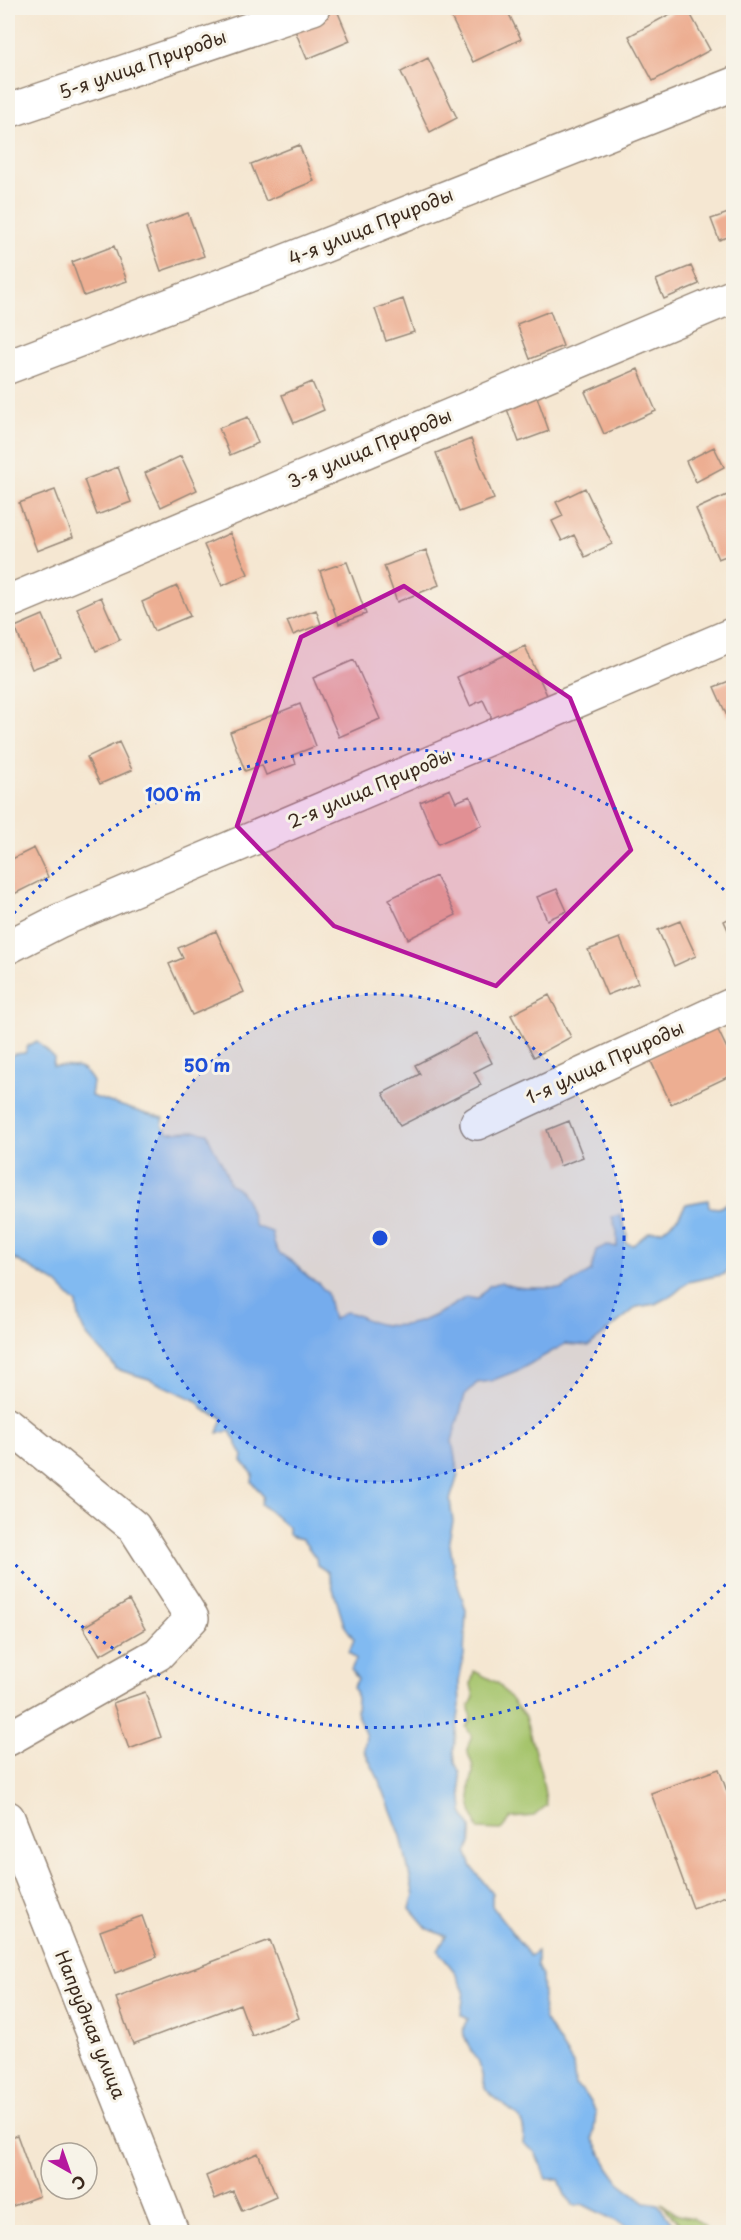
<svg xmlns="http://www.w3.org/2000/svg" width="741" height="2240" viewBox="0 0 741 2240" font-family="'Playpen Sans',sans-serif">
<rect width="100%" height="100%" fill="#f7f3e8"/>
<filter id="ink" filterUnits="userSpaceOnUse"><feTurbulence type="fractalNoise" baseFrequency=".0167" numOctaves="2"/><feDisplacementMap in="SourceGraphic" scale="12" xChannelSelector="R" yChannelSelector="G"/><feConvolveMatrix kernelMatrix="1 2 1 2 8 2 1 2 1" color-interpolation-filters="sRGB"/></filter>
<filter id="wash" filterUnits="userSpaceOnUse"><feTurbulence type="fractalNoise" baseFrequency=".008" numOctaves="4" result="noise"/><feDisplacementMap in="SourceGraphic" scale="24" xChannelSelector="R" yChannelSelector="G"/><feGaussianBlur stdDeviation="1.35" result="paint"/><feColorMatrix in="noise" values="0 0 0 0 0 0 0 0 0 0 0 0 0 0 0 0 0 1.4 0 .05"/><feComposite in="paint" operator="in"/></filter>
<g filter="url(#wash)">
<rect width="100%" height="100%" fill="#f5e7d2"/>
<path fill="#a5c46c" stroke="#707745" stroke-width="1.5" d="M474,1671L498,1683L525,1717L541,1773L547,1805L534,1816L511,1818L501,1830L478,1829C473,1815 468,1801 470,1786C470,1781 473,1777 473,1772C474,1756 461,1756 472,1736L466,1727L471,1719L469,1707L474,1697L471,1685Z
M661,2203L678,2215L693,2218L705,2227V2232H683L678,2222Z"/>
<path fill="#81baf1" stroke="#5e7288" stroke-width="1.5" d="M37,1041L54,1058L53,1066C74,1068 81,1062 93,1082L91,1096L146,1114L164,1118L162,1125L168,1132L196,1131L207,1133C213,1152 225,1162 229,1183C247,1192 249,1208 255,1226L272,1232L274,1243L279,1253L293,1262L309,1278L318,1283L327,1293L333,1320L345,1312C358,1313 365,1321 379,1324C412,1331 440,1314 466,1297L477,1299L489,1286L501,1282C521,1292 541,1286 562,1289L591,1271L596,1250L607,1245L617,1247V1232L612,1217L620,1215L627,1233L626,1243L633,1245L649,1232L663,1230L679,1216L686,1204L708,1200L709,1207L719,1208L733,1200V1259L725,1274L688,1282L674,1294L655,1304L637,1307L589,1346L565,1344L521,1369L491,1381L477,1383L465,1395L452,1441L458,1475L450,1500L453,1522L449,1540L455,1575L466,1610L464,1655L459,1681L460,1705L454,1749L455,1763L460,1773L463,1812L471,1827V1843L467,1854L472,1867L492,1893V1906L530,1956L537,1951V1966L542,1976L544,2018L573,2064L575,2085L583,2091L596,2112L593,2139L609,2168L619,2182L645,2202L658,2204L679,2232H638L584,2205H574L565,2195L559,2179H547L535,2152L523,2143C528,2114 510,2112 492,2096C482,2088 483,2072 478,2061C471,2048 456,2034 468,2019L461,2015L464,1991L454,1971L438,1951L446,1936L428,1929L410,1908L414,1896L401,1836L380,1782L364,1750L366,1736L356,1712L357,1698L353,1687L358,1679L351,1670L356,1659L349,1652L354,1639L344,1625L328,1572L317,1565L316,1558L302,1539L293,1537L288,1533V1527L261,1504L263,1496L252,1482L253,1474L242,1461L243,1456L230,1431L218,1433L223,1418L206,1411L195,1400L149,1379L116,1369C99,1342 80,1343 77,1304L56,1283L8,1255V1059L14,1054L25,1053L28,1046Z"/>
<g id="blocks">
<path fill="#edae92" d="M336,8L350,41L307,59L293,26Z
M450,8H506L521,39L473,62L447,9Z
M681,8H687L710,50L653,81L629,36Z
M428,58L457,118L430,132L401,72Z
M299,145L314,181L266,201L251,164Z
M734,211V235L719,240L711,219Z
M188,213L204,256L161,271L146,228Z
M114,246L127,281L84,296L72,262Z
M691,266L699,284L664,299L656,280Z
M403,299L414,332L386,341L375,309Z
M550,311L563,346L530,359L517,324Z
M638,369L656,411L604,434L585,392Z
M312,382L324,410L294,423L282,395Z
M537,397L549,431L519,442L507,409Z
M248,417L258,443L230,455L219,428Z
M471,439L494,499L459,512L436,453Z
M714,447L724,467L696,482L686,461Z
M181,456L197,490L161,507L145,473Z
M118,467L131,502L97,515L84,480Z
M585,488L612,544L585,557L574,535L562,541L552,521L563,516L556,502Z
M55,490L73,537L37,551L19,503Z
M734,492V553L718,559L696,509Z
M230,533L248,574L222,586L204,545Z
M426,550L439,585L397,602L384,566Z
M347,562L366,614L339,624L320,571Z
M177,586L190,616L154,631L142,602Z
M101,597L120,640L96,651L77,608Z
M316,610L321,624L293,635L287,621Z
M43,615L61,658L32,669L15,627Z
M525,646L550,702L496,727L483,700L470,706L457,677Z
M354,660L380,719L339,737L313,678Z
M734,679V713L727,716L714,687Z
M300,704L316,746L293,755L296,764L266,775L262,765L245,771L230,732Z
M119,742L132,770L100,784L87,757Z
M450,789L456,802L470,796L482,825L438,844L420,802Z
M34,848L48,877L8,897V861Z
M436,876L456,915L408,939L389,899Z
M557,889L567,911L547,920L537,897Z
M734,916V943L724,921Z
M680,921L696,956L674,966L658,930Z
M216,931L244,992L192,1015L169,964L183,958L178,948Z
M620,938L638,983L607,995L588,950Z
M549,995L571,1037L534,1057L511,1015Z
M715,1024L734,1063V1074L671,1104L649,1057Z
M477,1033L492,1063L474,1072L481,1085L400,1126L383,1093L420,1074L415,1065Z
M569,1121L583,1157L560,1166L547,1130Z
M129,1600L145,1629L100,1655L83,1627Z
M145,1692L161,1737L129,1749L113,1703Z
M719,1769L734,1811V1893L693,1908L651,1793Z
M142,1916L157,1957L115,1973L100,1931Z
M270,1940L299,2018L252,2036L240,2004L133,2044L116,1998Z
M17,2135L39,2196L8,2208V2138Z
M258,2153L276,2196L242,2211L233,2191L215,2199L206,2176Z"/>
</g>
</g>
<g filter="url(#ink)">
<use href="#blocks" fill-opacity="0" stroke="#988878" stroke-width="1.5"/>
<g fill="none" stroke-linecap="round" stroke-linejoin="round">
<g stroke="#988878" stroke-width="36">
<path id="minor" d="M8,111L313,8
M8,367L278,264L734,84
M8,602L734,296
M8,947L59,921L734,634
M477,1123L734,1004
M8,1424L134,1527L192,1618L158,1654L8,1739
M8,1818L172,2232"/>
</g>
<use href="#minor" stroke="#fff" stroke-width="33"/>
</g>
</g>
<path fill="#b5179e" fill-opacity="0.2" stroke="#b5179e" stroke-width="4.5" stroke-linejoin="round" d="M404,586L570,698L631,850L496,986L334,926L237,826L301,637Z"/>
<circle cx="380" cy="1238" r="244" fill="#1d4ed8" fill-opacity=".12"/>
<g fill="none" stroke="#1d4ed8" stroke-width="3" stroke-dasharray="3 6">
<circle cx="380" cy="1238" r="244"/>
<path d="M732 1578A489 489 0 0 1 8 1556M8 920A489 489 0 0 1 732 898"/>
</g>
<g text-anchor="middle" stroke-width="6" stroke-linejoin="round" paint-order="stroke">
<g font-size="18" fill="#3b2a1e" stroke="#f7f3e8">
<text transform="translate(143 65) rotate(-19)" y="6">5-я улица Природы</text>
<text transform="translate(371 227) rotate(-22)" y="6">4-я улица Природы</text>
<text transform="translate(370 449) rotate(-23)" y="6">3-я улица Природы</text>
<text transform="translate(370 789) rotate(-23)" y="6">2-я улица Природы</text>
<text transform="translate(605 1063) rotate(-25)" y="6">1-я улица Природы</text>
<text transform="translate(90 2025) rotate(68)" y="6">Напрудная улица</text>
</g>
</g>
<circle cx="380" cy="1238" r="9" fill="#1d4ed8" stroke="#f7f3e8" stroke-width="3"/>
<g font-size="18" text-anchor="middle" font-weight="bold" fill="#1d4ed8" stroke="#f7f3e8" stroke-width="6" stroke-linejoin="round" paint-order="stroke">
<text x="173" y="801">100 m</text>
<text x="207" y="1072">50 m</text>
</g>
<rect width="741" height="2240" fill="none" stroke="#f7f3e8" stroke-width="30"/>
<g transform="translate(69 2171) rotate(140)"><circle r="28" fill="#f7f3e8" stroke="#aca397" stroke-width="1.5"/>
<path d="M0-4.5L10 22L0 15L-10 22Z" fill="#b5179e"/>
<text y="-9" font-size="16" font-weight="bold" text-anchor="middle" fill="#3b2a1e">С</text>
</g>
</svg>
